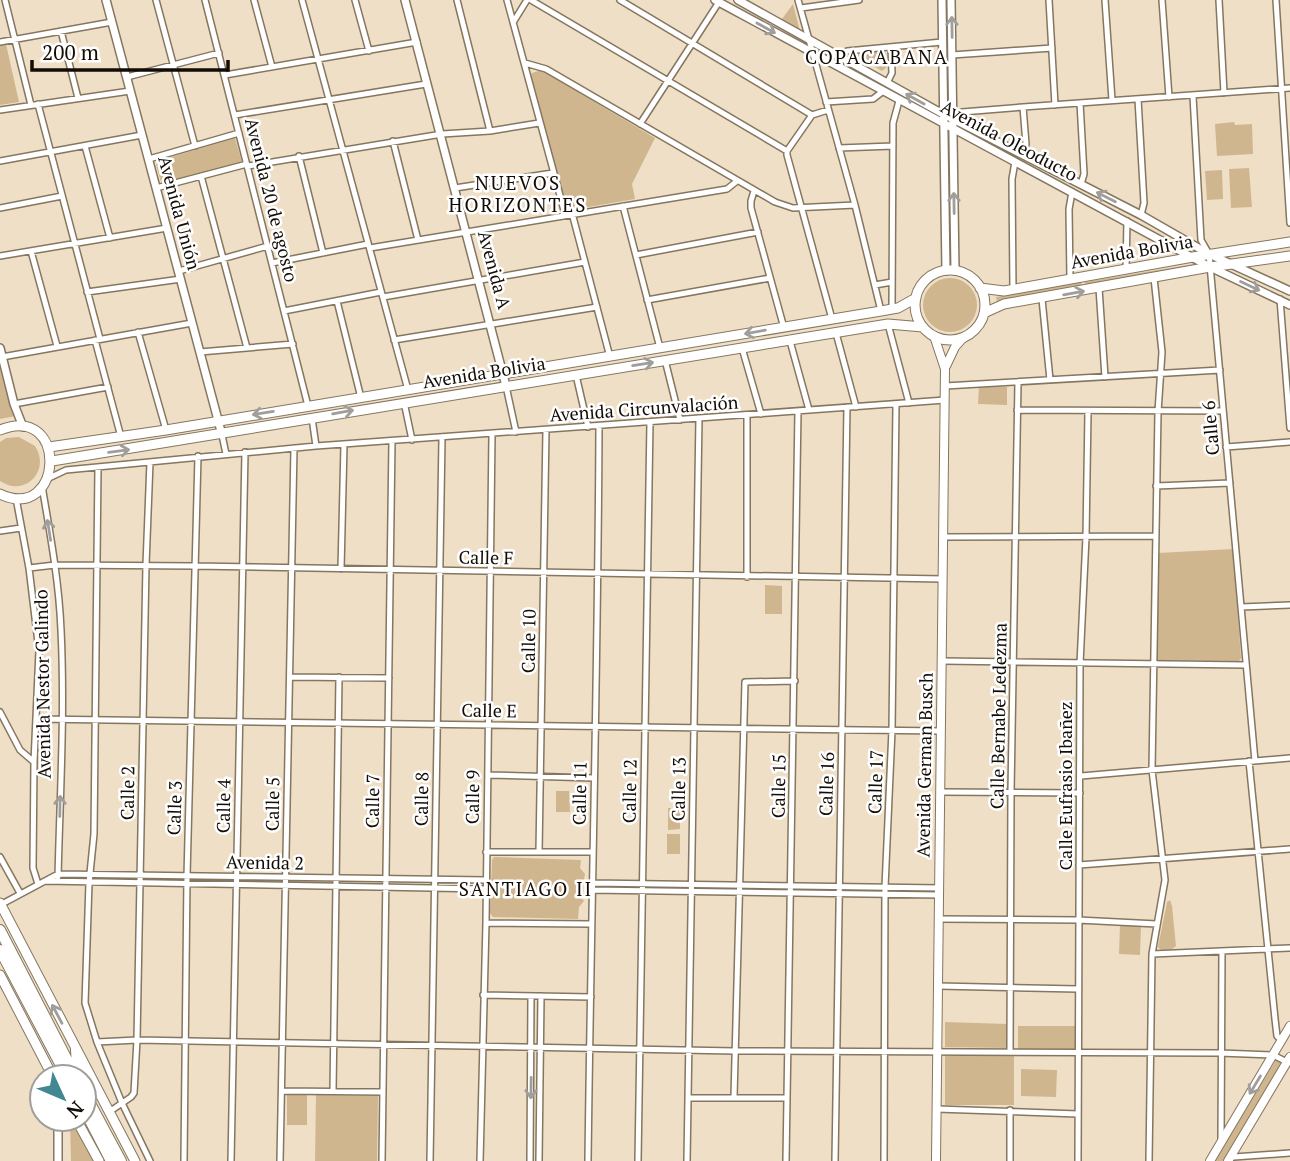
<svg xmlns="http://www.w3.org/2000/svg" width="1290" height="1161" viewBox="0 0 1290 1161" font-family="'PT Serif',serif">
<rect width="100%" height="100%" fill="#efdfc6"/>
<path fill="#d0b68e" d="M793,4L800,31L782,19Z
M6,44L19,102L0,105V45Z
M885,50L887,67L882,71L854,55Z
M541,70L655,138L632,184L635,199L577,209L570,208L563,202L530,78L532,73Z
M1234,122L1235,125L1252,124L1253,154L1217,156L1215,124Z
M960,126L1187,240L1186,244L960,127Z
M235,138L242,162L162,185L156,165L158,161Z
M1249,168L1252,207L1231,208L1229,169Z
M1222,170L1223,199L1207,200L1205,171Z
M1194,264V269L1085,286V282Z
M923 305a27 27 0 1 1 54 0a27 27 0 1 1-54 0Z
M1081,282L1082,287L997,301L996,297Z
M0,354L16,416L0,419Z
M979,386L1007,387V405L978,404Z
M19,437L35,446C51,470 25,498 0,481V442L6,438Z
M1233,549L1241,658L1239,661L1159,660L1156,658L1158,553Z
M765,585L782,586V614H765Z
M556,791H569L570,812H556Z
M668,808H680V829L668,830Z
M667,834H680V854H667Z
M494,857L581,860L580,868L585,874L584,879L580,881V896L584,901L579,907L578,919L493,917L490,913L492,860Z
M1170,900L1172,906L1176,946L1172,949L1161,950L1158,947L1167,902Z
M1120,925L1141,926L1140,955L1119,954Z
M945,1022L1007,1024V1048L945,1047Z
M1018,1026H1075V1049H1018Z
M1014,1055V1105H945V1056Z
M1276,1060L1282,1063L1225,1161H1215Z
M1021,1069L1057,1070L1056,1097L1021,1096Z
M287,1095H307V1125H287Z
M316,1095L378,1096L377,1161H315Z
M70,1119H71L94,1161H71Z"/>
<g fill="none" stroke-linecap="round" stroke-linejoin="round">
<g stroke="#85765f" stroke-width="8">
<path id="minor" d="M5,0L31,105
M156,0L195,146
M205,0L308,406
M254,0L272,67
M302,0L408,390
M355,0L369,51
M457,0L490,131
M507,0L565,214
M531,0L787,151
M620,0L812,115
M798,0L855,205L881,311
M1049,0L1055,105
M1105,0L1112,100
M1162,0L1169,97
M1219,0L1224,93
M1276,0L1290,223
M801,8L859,0
M514,21L527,0
M61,31L78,98
M0,42L112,22
M952,55L1052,48
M839,57L847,51L942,42
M525,63L546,69L775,202L793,208L855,205
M225,75L417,42
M127,77L219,53
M887,83L892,73L891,48
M1193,96L1201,240L1209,254L1255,761
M1138,99L1144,203L1141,215
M826,102L873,99L882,92
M1080,103L1084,174L1081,184
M38,104L100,339
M1023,107L1026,144L1023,155
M0,110L130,91
M828,110L812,115L787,151V155L832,319
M235,115L426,84
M953,118L962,112L1023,107L1290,88
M640,124L719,2
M393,141L418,240
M85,146L110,238
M839,148L893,146
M299,156L323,253
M149,159L239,133
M0,161L142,135
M248,166L442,134L490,131L539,123
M201,176L247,348
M156,188L247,164
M455,188L553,173
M754,191L751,201V208L784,328
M623,206L660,348
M0,208L62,196
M572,213L610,357
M370,248L727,189L737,181
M31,251L57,346
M636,255L758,232
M0,256L167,228
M272,263L368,244
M1126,269L1127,221
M179,271L268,246
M1070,279L1069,209L1072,192
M875,285L892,282
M1099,288L1105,377
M1013,290L1012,179L1015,162
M87,292L181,279
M383,297L585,262
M1042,299L1050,380
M1280,299L1290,428
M647,300L770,278
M337,301L361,398
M892,309L893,123L899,101
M284,311L381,292
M888,324L909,403
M138,332L166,430
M836,333L856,407
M95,340L121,437
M394,340L597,307
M790,341L809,410
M742,348L761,414
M200,352L293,344
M2,357L192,323
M665,360L680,420
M576,375L588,427
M506,386L516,432
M945,386L1220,370
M404,402L412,440
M14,404L108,387
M1017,410L1223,411
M312,418L316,446
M222,435L226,454
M1226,447L1290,442
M98,467L94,834L89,883L85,1003L97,1042L122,1103L150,1161
M47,479L66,470L316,446L945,400
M42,486C50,533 59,581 61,630C65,712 60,795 58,877
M1156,486L1230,483
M16,498L29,568L39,651L34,762L33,868L38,884
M0,531L21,528
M944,537L1155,536
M29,568L55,565L194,566L943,579
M341,569L344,445
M747,577V415
M1241,607L1290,605
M942,661L1246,665
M290,677L389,678
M0,712L20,750L34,762
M36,719L941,731
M1249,761L1275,1019L1277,1036L1281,1040
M488,775L594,778
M1081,776L1290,758
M941,792L1080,793
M486,852H592
M539,852L546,430
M0,857L20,893
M1079,865L1290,849
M45,881L486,889
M592,883L940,888
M591,890L939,895
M0,905L58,874L486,880
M939,919L1078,920L1157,924
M486,923L590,924
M1152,954L1290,948
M938,986L1078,989
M483,995L591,997
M97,1042L137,1040L735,1051L1220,1053L1273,1055L1287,1062
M1010,1052L1011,792L1018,382
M282,1091L383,1092
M333,1091L339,677
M734,1097L745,682L795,681
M688,1098H787
M937,1109L1078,1114
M1010,1110V1161
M109,1112L131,1097L134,1093L137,1040L146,565L150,462
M1221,1140L1222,951
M1231,1156L1234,1157L1290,1153
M184,1161L187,876L198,456
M231,1161L245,452
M280,1161L294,448
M382,1161L392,441
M430,1161L442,438
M480,1161L486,923L492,434
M530,1161L531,996
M539,1161L541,996
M588,1161C591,916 598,671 599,426
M638,1161L650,422
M687,1161L699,418
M786,1161L798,411
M835,1161C839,910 843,659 847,407
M884,1161L885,887L892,730L896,404
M1078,1161L1080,664L1086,537L1088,412
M1149,1161L1152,954L1165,880L1152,770L1158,412L1162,352L1154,278"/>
</g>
<g stroke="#85765f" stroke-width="10">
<path id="tertiary" d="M106,0L222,435
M405,0L506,386
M715,0L1210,267L1290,305
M738,0L943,114L1141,215L1209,254L1290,291
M942,0L946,271
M951,0L955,271
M0,348L14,404L23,427
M58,1119V1161"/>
</g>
<g stroke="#85765f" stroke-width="10">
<path id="secondary" d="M934,336L945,369L936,1161
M946,366L955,347L963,338
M1210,1161L1290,1026
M1228,1161L1290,1057"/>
</g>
<g stroke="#85765f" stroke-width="11">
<path id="primary" d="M915 305a35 35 0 1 1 70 0a35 35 0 1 1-70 0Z
M980,288L1004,291L1193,257L1290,242
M984,313L1004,304L1210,267L1290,256
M0,430C69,402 64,524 0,494
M49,447L166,430L881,311L898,308L916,298
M52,461L888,324L923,327
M0,903L135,1161
M0,975L53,1077
M76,1119L99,1161"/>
</g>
<g stroke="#85765f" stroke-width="12">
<path id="trunk" d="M0,930L76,1077
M0,950L67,1077
M76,1050L78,1076
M84,1092L121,1161
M84,1109L111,1161"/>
</g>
<use href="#minor" stroke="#fff" stroke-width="5"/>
<use href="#tertiary" stroke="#fff" stroke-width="7"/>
<use href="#secondary" stroke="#fff" stroke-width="8"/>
<use href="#primary" stroke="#fff" stroke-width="9"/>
<use href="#trunk" stroke="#fff" stroke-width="10"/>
</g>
<defs><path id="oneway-shaft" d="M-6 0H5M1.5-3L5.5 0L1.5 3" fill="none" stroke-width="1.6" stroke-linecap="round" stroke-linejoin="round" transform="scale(1.75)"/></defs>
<g stroke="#a09e9b">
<use href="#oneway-shaft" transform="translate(952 27) rotate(-91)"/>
<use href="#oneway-shaft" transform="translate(766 28) rotate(29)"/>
<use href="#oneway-shaft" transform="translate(915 99) rotate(-151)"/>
<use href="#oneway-shaft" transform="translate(1106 197) rotate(-153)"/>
<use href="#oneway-shaft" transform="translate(954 203) rotate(-91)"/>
<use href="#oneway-shaft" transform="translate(1250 286) rotate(25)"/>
<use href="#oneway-shaft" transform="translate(1074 293) rotate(-10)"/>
<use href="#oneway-shaft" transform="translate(755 332) rotate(170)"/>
<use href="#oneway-shaft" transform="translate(643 364) rotate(-9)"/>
<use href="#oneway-shaft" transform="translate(343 412) rotate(-10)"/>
<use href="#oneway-shaft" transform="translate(263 413) rotate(171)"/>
<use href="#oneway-shaft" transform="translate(119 451) rotate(-8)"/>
<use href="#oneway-shaft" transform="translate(49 530) rotate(-99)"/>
<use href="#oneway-shaft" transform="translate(60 806) rotate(-89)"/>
<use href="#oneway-shaft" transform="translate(57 1014) rotate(-118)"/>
<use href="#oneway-shaft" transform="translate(1255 1085) rotate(121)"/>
<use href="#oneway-shaft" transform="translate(531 1088) rotate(91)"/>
</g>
<g text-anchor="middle" stroke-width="5" stroke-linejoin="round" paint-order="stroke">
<g font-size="18" fill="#120c05" stroke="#fff">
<text transform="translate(1009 141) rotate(28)" y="6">Avenida Oleoducto</text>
<text transform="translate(271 200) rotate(76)" y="6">Avenida 20 de agosto</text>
<text transform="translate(179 213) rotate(75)" y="6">Avenida Unión</text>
<text transform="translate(1132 252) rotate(-10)" y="6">Avenida Bolivia</text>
<text transform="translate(494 270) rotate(75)" y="6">Avenida A</text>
<text transform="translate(484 373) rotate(-9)" y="6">Avenida Bolivia</text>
<text transform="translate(644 409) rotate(-4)" y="6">Avenida Circunvalación</text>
<text transform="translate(1211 428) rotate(-95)" y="6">Calle 6</text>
<text transform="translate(486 558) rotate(1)" y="6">Calle F</text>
<text transform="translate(529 641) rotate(-89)" y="6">Calle 10</text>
<text transform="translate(43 684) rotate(-91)" y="6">Avenida Nestor Galindo</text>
<text transform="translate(489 711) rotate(1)" y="6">Calle E</text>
<text transform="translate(999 716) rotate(-89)" y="6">Calle Bernabe Ledezma</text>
<text transform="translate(925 765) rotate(-89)" y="6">Avenida German Busch</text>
<text transform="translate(876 782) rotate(-88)" y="6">Calle 17</text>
<text transform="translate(827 784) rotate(-88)" y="6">Calle 16</text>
<text transform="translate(779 786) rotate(-89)" y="6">Calle 15</text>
<text transform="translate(1066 786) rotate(-90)" y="6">Calle Eufrasio Ibañez</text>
<text transform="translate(679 789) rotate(-89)" y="6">Calle 13</text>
<text transform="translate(630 791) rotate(-89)" y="6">Calle 12</text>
<text transform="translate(128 793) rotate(-89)" y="6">Calle 2</text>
<text transform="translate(580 793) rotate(-89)" y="6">Calle 11</text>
<text transform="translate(473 797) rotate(-89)" y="6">Calle 9</text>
<text transform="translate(422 799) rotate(-89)" y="6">Calle 8</text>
<text transform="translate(373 801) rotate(-89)" y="6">Calle 7</text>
<text transform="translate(273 804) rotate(-89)" y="6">Calle 5</text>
<text transform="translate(224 806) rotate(-89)" y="6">Calle 4</text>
<text transform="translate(175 808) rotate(-88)" y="6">Calle 3</text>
<text transform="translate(265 863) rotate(1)" y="6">Avenida 2</text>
</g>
<g font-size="19" letter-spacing="2" fill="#120c05" stroke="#fff">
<text x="877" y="64">COPACABANA</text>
<text x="518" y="190">NUEVOS<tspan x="518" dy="22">HORIZONTES</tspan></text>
<text x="526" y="896">SANTIAGO II</text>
</g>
</g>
<g transform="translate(63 1098) rotate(134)"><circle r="33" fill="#ffffff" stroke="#a09e9b" stroke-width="2"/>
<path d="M0-5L12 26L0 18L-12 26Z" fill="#418892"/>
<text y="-10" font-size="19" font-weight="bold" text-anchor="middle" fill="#120c05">N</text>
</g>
<path d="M32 60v10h196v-10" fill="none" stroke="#120c05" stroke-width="3.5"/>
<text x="42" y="60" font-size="21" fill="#120c05" stroke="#ffffff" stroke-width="5" paint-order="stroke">200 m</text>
</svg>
